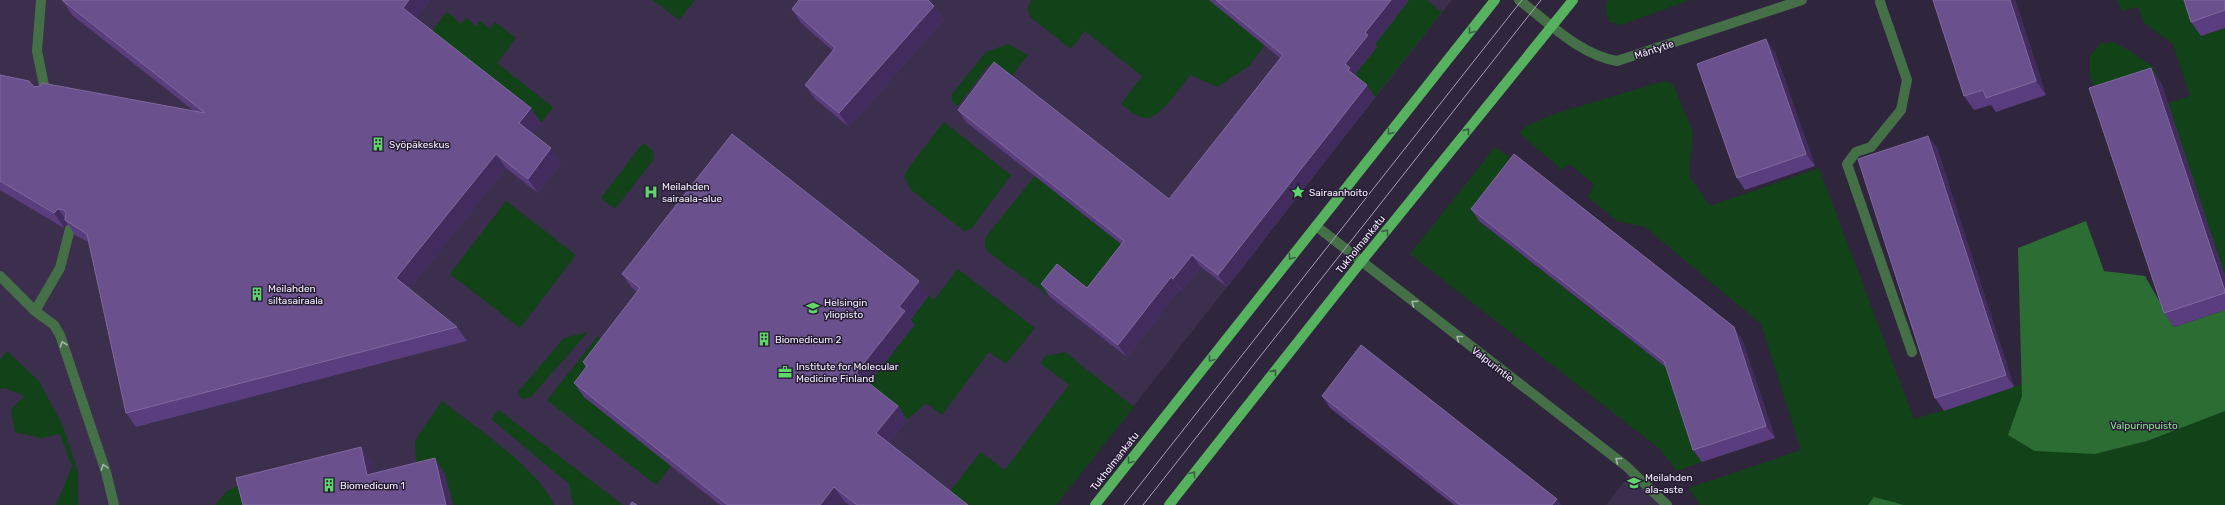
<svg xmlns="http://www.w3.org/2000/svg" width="2225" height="505" viewBox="0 0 2225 505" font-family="Rubik,sans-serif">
<rect width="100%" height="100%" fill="#2f253d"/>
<path fill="#3b2f4d" d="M0,0H1452L1056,505H0Z
M1632,471L1667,505H1606Z"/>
<path fill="#124218" d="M653,0H695L679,20Z
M1031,0H1210L1265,45L1249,66L1218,87L1190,75C1180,87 1161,118 1146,118C1137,118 1128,109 1121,104L1142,76L1085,31L1071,49L1030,17L1028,8Z
M1409,0H1427L1442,12L1375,97L1354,76L1376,47L1374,45Z
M1608,0H1690L1621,25L1610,22L1606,13V3Z
M2117,0H2189L2201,36L2225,28V276L2168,103L2190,96L2173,44L2144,23L2138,7L2122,11Z
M447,12L461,24L466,18L476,26L480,21L490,29L495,22L516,38L497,63L553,107L541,123L429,35Z
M2113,42L2127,49L2153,67L2161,82L2099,102L2090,76V56L2101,43Z
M1008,44L1028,55L1009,80L989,64L958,106L952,102V94L986,52Z
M1664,81L1673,84L1693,132L1689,176L1710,206L1819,168L1914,419C2020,388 2121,345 2225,310V505H1700L1689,488L1801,450L1761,324L1645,227L1617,221L1588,197L1594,184L1569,164L1562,170L1519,133L1528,125L1554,114Z
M944,122L1011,175L972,228L964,231L911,190L904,177L909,167Z
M643,143L653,151L654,159L615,209L601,198Z
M1495,147L1522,166L1479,221L1673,373L1702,462L1677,471L1661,450L1410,254Z
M1035,176L1133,253L1096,300L1049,296L988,252L985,246V238Z
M506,201L576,255L520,328L450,274Z
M958,269L1035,328L1006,364L989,352L942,415L926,403L907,420L868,385C890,356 906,324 929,295L934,300Z
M588,332L531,397L523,399L517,393L564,338Z
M598,336L614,349L671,466L656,485L547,400Z
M7,351L39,381L63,426L78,472V505H56L72,466L60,434L41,438L15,432L11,409L25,396L4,388L0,389V360Z
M1065,352L1134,407L1056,505H959L947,495L981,452L1005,470L1069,385L1040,363L1045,356Z
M442,401C480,431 532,463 555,505H453L445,474L417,481L415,440Z
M499,410L623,505H573L569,484L491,419Z
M242,484L250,505H215L227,491Z"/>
<path fill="#2b6d32" d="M2086,221L2104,271L2145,276L2174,327L2225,310V411L2147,441L2095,454L2035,451L2008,435L2022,396L2018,248Z
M1874,497L1904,505H1868Z"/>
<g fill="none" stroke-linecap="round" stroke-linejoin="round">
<path stroke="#456f47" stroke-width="10" d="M41,0L37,51L46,95
M1519,0C1548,22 1580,55 1617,61L1802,0
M1880,2L1907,80L1901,110L1871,147L1856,152L1847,164L1912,352
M1316,226L1626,466L1667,505
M0,276L35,311L54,325L60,335L106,472L114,505
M35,311L60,268L70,229"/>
<path stroke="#57b25f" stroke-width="10" d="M1095,505L1495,0
M1169,505L1361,262L1573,0"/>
<path stroke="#a8a0b4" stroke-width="1" d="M1124,505L1522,0
M1143,505L1541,0"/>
</g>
<path fill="#5a3d7e" d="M62,0H430L416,19L531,108L541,123L532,134L561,163L538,193L506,168L409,289L457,327L467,341L136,427L126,413L90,243L75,235L67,223L64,228L0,190V75L34,87L194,111L72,15Z
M1209,0H1409L1375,44L1377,47L1355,74L1375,97L1227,287L1201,267L1182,291L1180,289L1127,357L1049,296L1041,284L1087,288L1121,244L966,122L958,110L1169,199L1280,58Z
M2015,0L2046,95L1996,112L1991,105L1974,110L1964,96Z
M2225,0V28L2201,36L2191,22Z
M934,6L944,19L849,127L815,99L805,85L833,51L801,23L792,9Z
M1775,52L1815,166L1745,190L1737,178Z
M2161,82L2225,276V310L2174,327L2164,313Z
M1928,136L1937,148L2014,387L1944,411L1935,398Z
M1471,209L1742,339L1775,438L1702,462L1693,450L1667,368L1479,221Z
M622,274L929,295L910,319L914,325L869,383L898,406L907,420L889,443L968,505H849L844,501L841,505H720L584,397L574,383L586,368L583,362L637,292L632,288Z
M1322,396L1557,499L1561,505H1454L1330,408Z"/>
<path fill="#422c5e" d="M409,0H430L413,23L403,8Z
M1391,0H1409L1375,44L1377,47L1355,74L1359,80L1348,70L1345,64L1365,33Z
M2010,0H2015L2046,95L2036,81Z
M934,6L944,19L849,127L839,113Z
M1766,39L1775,52L1815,166L1806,154Z
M2151,68L2161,82L2225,276V291Z
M1367,85L1375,97L1227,287L1218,275Z
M531,108L541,123L529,138L519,123Z
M1928,136L1937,148L2014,387L2006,375Z
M551,148L561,163L538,193L528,179Z
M496,154L506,168L406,293L396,278Z
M58,209L67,221L65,220L67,223L64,228L54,213Z
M1192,255L1201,267L1182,291L1173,279Z
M1171,277L1180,289L1127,357L1118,345Z
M919,281L929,295L910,319L914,325L866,387L856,373L899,307Z
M1734,327L1742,339L1775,438L1766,426Z
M898,406L907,420L886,447L876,433Z
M361,447L372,462L378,490L367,475Z
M435,458L445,474L453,505H446Z
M834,487L844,501L841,505H820Z
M1557,499L1561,505H1552Z"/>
<path fill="#6a508c" stroke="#80699e" d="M62,0H409L403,8L531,108L519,123L551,148L528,179L496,154L396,278L457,327L126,413L87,234L65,220L66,213L64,210L58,209L54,213L0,181V75L29,81L34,87L40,86L42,83L205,113Z
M799,0H928L934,6L839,113L805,85L835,48L792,9Z
M1216,0H1391L1365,33L1368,35L1345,64L1350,68L1348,70L1367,85L1218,275L1192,255L1173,279L1171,277L1118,345L1041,284L1057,264L1087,288L1124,241L958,110L994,62L1169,199L1283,55Z
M1933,0H2010L2036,81L1986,98L1983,90L1964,96Z
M2184,0H2225V10L2191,22Z
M1766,39L1806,154L1737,178L1697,64Z
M2151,68L2225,291V293L2164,313L2089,88Z
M732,134L919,281L899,307L905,311L856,373L898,406L876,433L968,505H857L834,487L820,505H728L574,383L587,366L583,362L640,288L622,274Z
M1928,136L2006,375L1935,398L1858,159Z
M1514,154L1734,327L1766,426L1693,450L1664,361L1471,209Z
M1361,345L1557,499L1552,505H1460L1322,396Z
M361,447L367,475L435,458L446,505H243L236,478Z
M632,502L637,505H630Z"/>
<defs><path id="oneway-chevron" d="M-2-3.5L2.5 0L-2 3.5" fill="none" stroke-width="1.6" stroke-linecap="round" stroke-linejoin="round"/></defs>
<g stroke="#3c6047">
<use href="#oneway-chevron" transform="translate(1471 31) rotate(128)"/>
<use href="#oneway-chevron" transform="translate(1467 131) rotate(-51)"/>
<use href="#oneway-chevron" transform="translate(1390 132) rotate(129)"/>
<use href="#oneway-chevron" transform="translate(1386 232) rotate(-51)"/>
<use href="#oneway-chevron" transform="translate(1291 257) rotate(128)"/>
<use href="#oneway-chevron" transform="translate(1211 359) rotate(128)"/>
<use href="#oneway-chevron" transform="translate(1274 372) rotate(-52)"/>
<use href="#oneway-chevron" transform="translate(1130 461) rotate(128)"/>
<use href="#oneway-chevron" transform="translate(1193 474) rotate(-52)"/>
</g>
<g stroke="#a6b5ac">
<use href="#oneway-chevron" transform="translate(1414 303) rotate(-143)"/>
<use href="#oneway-chevron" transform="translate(1459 338) rotate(-142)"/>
<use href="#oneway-chevron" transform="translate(63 344) rotate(-109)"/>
<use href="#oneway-chevron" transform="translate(1618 460) rotate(-142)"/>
<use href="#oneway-chevron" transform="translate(104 467) rotate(-108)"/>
</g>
<defs>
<g id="building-bare" transform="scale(1.08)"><path d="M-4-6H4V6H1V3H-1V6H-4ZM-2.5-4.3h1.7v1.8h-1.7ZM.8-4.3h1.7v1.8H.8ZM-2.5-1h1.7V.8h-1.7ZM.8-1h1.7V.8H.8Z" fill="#5fd56b" stroke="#251c33" stroke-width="2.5" paint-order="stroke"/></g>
<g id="hospital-bare" transform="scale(1.08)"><path d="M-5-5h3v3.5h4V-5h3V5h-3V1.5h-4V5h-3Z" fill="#5fd56b" stroke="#251c33" stroke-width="2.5" paint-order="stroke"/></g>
<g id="sight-bare" transform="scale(1.08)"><path d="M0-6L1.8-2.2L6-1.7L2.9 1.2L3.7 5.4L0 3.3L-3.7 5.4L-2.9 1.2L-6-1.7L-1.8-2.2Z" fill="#5fd56b" stroke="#251c33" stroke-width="2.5" paint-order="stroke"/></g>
<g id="university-bare" transform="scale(1.08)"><path d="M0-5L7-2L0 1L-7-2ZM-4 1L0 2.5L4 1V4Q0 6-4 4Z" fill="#5fd56b" stroke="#251c33" stroke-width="2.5" paint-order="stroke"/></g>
<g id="office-bare" transform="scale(1.08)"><path d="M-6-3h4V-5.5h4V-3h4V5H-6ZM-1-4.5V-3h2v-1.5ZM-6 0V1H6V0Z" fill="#5fd56b" stroke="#251c33" stroke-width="2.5" paint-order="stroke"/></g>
<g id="school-bare" transform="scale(1.08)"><path d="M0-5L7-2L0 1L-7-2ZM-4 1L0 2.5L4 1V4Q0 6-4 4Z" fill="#5fd56b" stroke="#251c33" stroke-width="2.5" paint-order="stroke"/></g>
</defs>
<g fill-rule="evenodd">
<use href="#building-bare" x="378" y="144"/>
<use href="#hospital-bare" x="651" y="192"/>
<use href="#sight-bare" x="1298" y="192"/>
<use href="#building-bare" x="257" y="294"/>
<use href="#university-bare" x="813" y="308"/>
<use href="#building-bare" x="764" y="339"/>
<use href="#office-bare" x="785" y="372"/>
<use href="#school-bare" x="1634" y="483"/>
<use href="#building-bare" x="329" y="485"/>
</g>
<g text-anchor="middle" stroke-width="3" stroke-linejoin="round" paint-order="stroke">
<g font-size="10" fill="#f5efff" stroke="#251c33">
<text transform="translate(1654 49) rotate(-18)" y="4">Mäntytie</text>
<text transform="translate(1360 244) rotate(-51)" y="4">Tukholmankatu</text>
<text transform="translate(1493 364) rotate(38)" y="4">Valpurintie</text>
<text transform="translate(1114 461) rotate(-52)" y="4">Tukholmankatu</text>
</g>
<g font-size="10" fill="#f5efff" stroke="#251c33" text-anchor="start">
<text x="389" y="148">Syöpäkeskus</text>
<text x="662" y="190">Meilahden<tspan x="662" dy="12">sairaala-alue</tspan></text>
<text x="1309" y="196">Sairaanhoito</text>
<text x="268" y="292">Meilahden<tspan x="268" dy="12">siltasairaala</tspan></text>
<text x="824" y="306">Helsingin<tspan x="824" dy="12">yliopisto</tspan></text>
<text x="775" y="343">Biomedicum 2</text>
<text x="796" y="370">Institute for Molecular<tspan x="796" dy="12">Medicine Finland</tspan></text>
<text x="1645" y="481">Meilahden<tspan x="1645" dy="12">ala-aste</tspan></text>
<text x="340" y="489">Biomedicum 1</text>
</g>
<g font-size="10" fill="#8de693" stroke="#251c33">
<text x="2144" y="429">Valpurinpuisto</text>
</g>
</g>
</svg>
